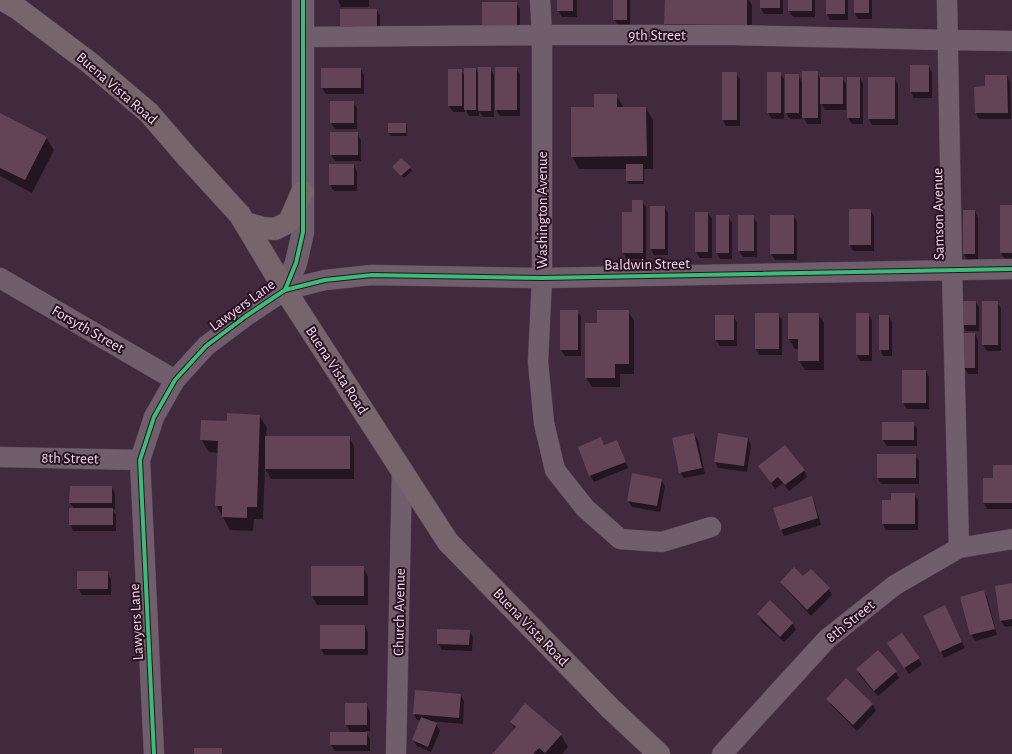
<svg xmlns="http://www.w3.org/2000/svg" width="1012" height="754" viewBox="0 0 1012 754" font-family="'Alegreya Sans',sans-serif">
<rect width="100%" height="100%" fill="#422a3e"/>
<path fill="#0007" d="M338,0H369V7H341Z
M558,0H577V17H562L558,11Z
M614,0H630V26H618L614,19Z
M665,0H749L752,5V34H671L665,24Z
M761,0H783V14H764L761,8Z
M789,0H815V17H793L789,11Z
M827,0H848V20H830L827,14Z
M855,0H872V19H858L855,13Z
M516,3L520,9V32H487Z
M377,10L380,16V32H345L341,26Z
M929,66L932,73V98H914L911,92Z
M490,68L494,75V117H483L479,111V116H469L465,109V112H453L449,106L461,70L465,77L476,69L479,75Z
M496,68H516L520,75V116H500L496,110Z
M361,69L364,75V94H326L322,88Z
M817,72L820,78H842L846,84V110H825L821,103V124H807L802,115V119H790L786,113V75H798L803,84Z
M736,73L740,79V126H726L723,120Z
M780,73L784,79V119H772L768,113Z
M1007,76L1010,82L1011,119H979L976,113L975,88L986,87Z
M860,78L863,84V124H852L848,118Z
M894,78L898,84V125H872L869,119Z
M616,95L624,108H646L653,120V169H644V184H629L627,181V169H579L572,156L595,108Z
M353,102L357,108V129H335L331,123Z
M0,114L46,137L54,150L32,193L0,176Z
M406,124L407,126V136H391L389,133Z
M357,133L361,140V161H335L331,155Z
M330,165H354L357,172V191H334L330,185Z
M410,168L412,171L404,178L395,170Z
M642,201L646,207V259H627L623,253V213H633Z
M1012,206V259H1005L1001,253Z
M665,207L668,213V255H654L651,249Z
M870,210L874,216V251H853L850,245Z
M975,211L978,218V260H967L964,254Z
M708,213L712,219V258H700L696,252Z
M728,216L732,223V259H720L717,253Z
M753,216L757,223V257H743L739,251Z
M794,216L797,222V260H775L771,254Z
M976,302L979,308V331H966L962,325Z
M997,302L1001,308V351H987L983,345Z
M577,311L581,317V356H565L561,350Z
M628,311L634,321V374H620V387H592L586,378L598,324Z
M778,314L782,320V355H759L756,349Z
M789,314H818L824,323V370H805L799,361V349H795L789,339Z
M857,314H868L872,320V361H860L857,355Z
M733,316L737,322V346H720L716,340Z
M889,316L892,322V356H883L880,349Z
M975,334L978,340V374H968L964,367Z
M926,371L929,377V409H907L903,403Z
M259,415L267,428L266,437H349L354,446V479H271L265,468L263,519H254L253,531L230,530L216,505L218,453L209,452L201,439L228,422Z
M913,423L917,429V446H887L883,440Z
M694,434L698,440L705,474L684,478L680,472Z
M748,438L751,445L747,472L718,468L715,462Z
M601,439L605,446L617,441L620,447L628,468L594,482L590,475Z
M915,455L919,461V484H881L878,478Z
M759,466L804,470L807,477L789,491L783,483L775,489Z
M1012,466V509H987L984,503L994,479Z
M661,479L665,486L660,512L632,507L628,501Z
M112,487L115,494V509H112L116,515V531H73L70,524L74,509L70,503Z
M914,494L918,500V530H886L883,524L892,501Z
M811,497L815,504L821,525L784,536L781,529Z
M363,567L368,577V605H317L312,596Z
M107,572L111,579V595H82L78,588Z
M803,578L829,589L832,595L811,616L785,588L781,582Z
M1012,584V626L1005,627L1001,621L996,587Z
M984,591L987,597L997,635L975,641L971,634Z
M770,602L793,624L796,630L784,642L761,621L758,614Z
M948,613L965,648L944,658L941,651Z
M365,626L368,633V655H324L321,648Z
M469,631L473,637L472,651L442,650L438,643Z
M892,649L919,659L922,665L909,674Z
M857,670L896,672L899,678L878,696L860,676Z
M846,680L873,705L876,711L857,731L831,705L827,699Z
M461,695L464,702L463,724L430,721L436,724L440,731L431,752L417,746L413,740L421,720H417L414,714Z
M366,704L370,711V731H365L370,739V751H335L331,745L351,733L346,725Z
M511,722L561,735L568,747L562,754H493L515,729Z"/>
<path fill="#634456" d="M557,0H573V11H557Z
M613,0H627V20H613Z
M665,0H747V25L664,24Z
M760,0H780V8H760Z
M788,0H812V11H788Z
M826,0H845V14H826Z
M854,0H869V13H854Z
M482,2H517V26H482Z
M340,9H377V26H340Z
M910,65H929V92H910Z
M478,67H491V111H478Z
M495,67H517V110H495Z
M321,68H361V88H321Z
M464,68H476V110H464Z
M448,69H462V106H448Z
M802,71H818V118H802Z
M722,72H737V120H722Z
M767,72H781V113H767Z
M785,74H799V113H785Z
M985,75H1007L1008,113H975L974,87L985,86Z
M820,77H843V104H820Z
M847,77H860V118H847Z
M868,77H895V119H868Z
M594,94H617V107H646L647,156L571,157V107H594Z
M330,101H354V123H330Z
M0,113L47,137L25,180L0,168Z
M388,123H406V133H388Z
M330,132H358V155H330Z
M401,158L411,167L401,176L392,167Z
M329,164H354V185H329Z
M626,164H643V181H626Z
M632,200H643V253H622V212H632Z
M1000,205H1012V253H1000Z
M650,206H665V249H650Z
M849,209H871V245H849Z
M963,210H975V254H963Z
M695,212H708V252H695Z
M716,215H729V253H716Z
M738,215H754V251H738Z
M770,215H794V254H770Z
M961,301H976V325H961Z
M982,301H998V345H982Z
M560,310H578V350H560Z
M597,310H629V364H615V378H585V323H597Z
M755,313H779V349H755Z
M788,313H819V361H798V339H788Z
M856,313H869V355H856Z
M715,315H734V340H715Z
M879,315H889V350H879Z
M963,333H975V368H963Z
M902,370H926V403H902Z
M227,413L260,415L257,507H247V518L222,517V506H215L218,441L200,440L201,420L227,421Z
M882,422H914V440H882Z
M694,433L702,468L679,473L672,438Z
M718,433L748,438L744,466L714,462Z
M265,436H350V469H265Z
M601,437L604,445L617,440L626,462L589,476L578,447Z
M785,445L805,470L785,485L778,477L771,483L758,466Z
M877,454H916V478H877Z
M993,465H1012V503H983V478H993Z
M632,473L662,479L657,506L627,501Z
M70,486H112V503H69Z
M891,493H915V524H882V500H891Z
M812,496L818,518L780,530L773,508Z
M69,508H113V525H69Z
M311,566H364V596H311Z
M794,567L803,576L811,569L830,588L807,610L780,582Z
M77,571H108V589H77Z
M1012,583V619L1000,621L995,586Z
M984,590L995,629L970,635L960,597Z
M770,600L793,623L780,637L757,614Z
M945,605L962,642L940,652L923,616Z
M320,625H365V649H320Z
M437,629L470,630L469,645L437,644Z
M902,633L920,658L904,668L887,643Z
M878,650L897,671L874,691L856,669Z
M846,678L873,704L853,725L826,699Z
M415,690L461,694L459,718L413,714Z
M345,703H367V725H345Z
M525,703L562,734L545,753L539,748L533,754H492L516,727L510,722Z
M421,717L437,723L428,747L412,740Z
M330,732H367V745H330Z
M194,748H222V754H194Z"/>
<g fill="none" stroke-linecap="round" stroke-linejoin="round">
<g stroke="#5b4658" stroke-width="21">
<path id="minor" d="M540,0L542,35V278L538,362L544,423L555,470L585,508L620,539L662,542L711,527
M947,0L952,270L959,548
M303,37L542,35H733L947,40L1012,41
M0,278L175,380
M0,457L140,460
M154,754L140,460L154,417L175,380L206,346L246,316L285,290L325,280L372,275L542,278L1012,269
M396,754L402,471
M722,754L827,639L895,585L959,548L1012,539"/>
</g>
<g stroke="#5b4658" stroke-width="23">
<path id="tertiary" d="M285,290L296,263L303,232V0"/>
</g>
<g stroke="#5b4658" stroke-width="23">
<path id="primary" d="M3,0L17,8L90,63L149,113L187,157L240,215L285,290L448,542L610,708L659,754
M245,223L263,228L275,229L289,222L302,192"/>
</g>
<use href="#minor" stroke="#715e6d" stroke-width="20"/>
<use href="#tertiary" stroke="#715e6d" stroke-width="22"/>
<use href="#primary" stroke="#76656a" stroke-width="22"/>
<g stroke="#271222" stroke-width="6">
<path id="cycleway" d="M285,290L325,280L372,275L542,278L1012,269
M154,754L140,460L154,417L175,380L206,346L246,316L285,290L296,263L303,232V0"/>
</g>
<use href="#cycleway" stroke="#3abd76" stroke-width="4"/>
</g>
<g text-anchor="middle" stroke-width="4" stroke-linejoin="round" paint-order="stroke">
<g font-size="15" fill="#f5d8ee" stroke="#271222">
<text x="657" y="40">9th Street</text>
<text transform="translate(117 88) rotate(41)" y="5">Buena Vista Road</text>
<text transform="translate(542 210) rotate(-90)" y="5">Washington Avenue</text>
<text transform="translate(938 214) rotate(-91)" y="5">Samson Avenue</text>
<text transform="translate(647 264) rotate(-1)" y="5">Baldwin Street</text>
<text transform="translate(242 305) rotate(-36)" y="5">Lawyers Lane</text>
<text transform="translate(88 329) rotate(30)" y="5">Forsyth Street</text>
<text transform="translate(337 370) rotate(57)" y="5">Buena Vista Road</text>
<text transform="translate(70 458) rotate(1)" y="5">8th Street</text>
<text transform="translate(399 612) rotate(-89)" y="5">Church Avenue</text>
<text transform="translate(850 621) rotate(-39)" y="5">8th Street</text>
<text transform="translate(136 622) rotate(-93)" y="5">Lawyers Lane</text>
<text transform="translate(531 627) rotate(46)" y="5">Buena Vista Road</text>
</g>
</g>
</svg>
